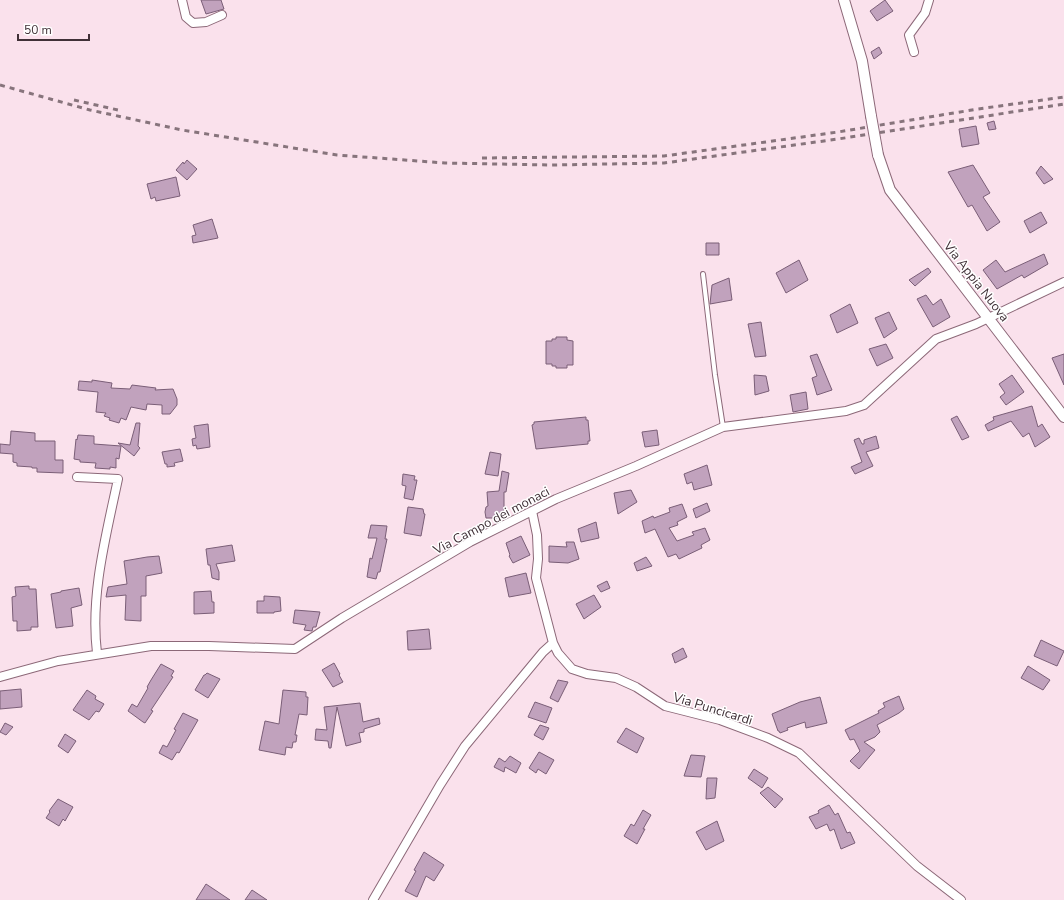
<svg xmlns="http://www.w3.org/2000/svg" width="1064" height="900" viewBox="0 0 1064 900" font-family="'Nunito Sans',sans-serif">
<rect width="100%" height="100%" fill="#fae1ec"/>
<path fill="#c1a2bd" stroke="#7a5e77" d="M201,0H221L224,9L206,14Z
M885,0L893,11L877,21L870,11Z
M879,47L882,53L874,59L871,52Z
M994,121L996,129L989,130L987,123Z
M976,126L979,144L962,147L959,129Z
M187,160L197,169L187,180L176,170L183,162L184,164Z
M973,165L990,193L983,197L1000,222L987,231L972,205L968,207L948,172Z
M1041,166L1053,179L1044,184L1036,173Z
M176,177L180,196L156,201L155,197L151,199L147,184Z
M1041,212L1047,223L1030,233L1024,221Z
M212,219L218,238L193,243L192,236L196,235L193,225Z
M706,243H719V255H706Z
M1044,254L1048,264L1024,278L1022,275L997,289L983,270L996,260L1005,272Z
M799,260L808,280L786,293L776,273Z
M928,268L931,272L915,286L909,280Z
M729,278L732,300L710,304L712,285Z
M926,295L933,305L941,299L950,317L933,327L917,299Z
M850,304L858,323L837,333L830,315Z
M889,312L897,329L884,338L875,318Z
M761,322L766,356L755,357L748,324Z
M556,337H567V340L573,341V365H567V368H556V366H552V364H546V341H552V339H556Z
M886,344L893,358L877,366L869,349Z
M817,354L832,390L817,395L812,378L817,376L810,356Z
M1064,354V385L1052,358Z
M754,375L766,376L769,391L755,395Z
M1012,375L1024,392L1006,405L1000,397L1005,393L999,384Z
M92,380L112,383L111,388L130,389L132,385L156,388L155,390L173,389L177,399V405L170,414H162V405L147,404L146,410L131,407L126,420L121,418L119,423L109,420L110,418L104,416L106,413L96,412L98,392L78,390L79,381L92,382Z
M806,392L808,409L793,412L790,395Z
M1032,406L1038,427L1042,424L1050,437L1035,447L1029,433L1023,437L1011,421L988,431L985,425L994,420L993,417Z
M957,416L969,437L962,440L951,419Z
M586,417V420H588L590,441H588V444L536,449L532,425L534,424V422Z
M136,423H140L138,446L140,448L134,456L118,443L130,445Z
M208,424L210,447L197,449L196,445L193,446L192,439L196,438L194,426Z
M657,430L659,445L645,447L642,432Z
M11,431L35,433V441H55V460H63V473L37,472V468H32V467L17,466V463L13,462V454L0,453V444L10,445Z
M78,435L94,436V444L121,446L119,459L116,458V468L110,467V469L95,468L96,463L80,462V460L74,459L76,439L77,440Z
M876,436L879,448L866,452L873,466L855,474L851,467L862,462L854,440L859,438L862,444H864V440Z
M180,449L183,461L174,463L175,466L167,467V464H165L162,452Z
M490,452L501,454L498,476L485,474Z
M707,465L712,485L694,490L692,482L687,484L684,474Z
M502,471L509,473L506,492H504V507L502,518H486L485,512L486,507L488,506L487,492L499,491Z
M403,474L415,476L414,480H417L413,500L404,498L406,486L402,485Z
M631,490L637,502L618,514L614,493Z
M707,503L710,511L696,518L693,509Z
M682,504L687,517L677,522L678,525L669,528L677,541L694,535L692,532L705,528L710,540L701,545L702,548L679,559L676,554L668,557L655,529L645,533L642,521L653,516L654,518L670,512L669,508Z
M408,507L423,509L424,514H425L421,536L404,533Z
M596,522L599,538L581,542L578,529Z
M371,525L387,526L385,539H387L380,572H378L376,579L367,577L370,558L372,559L377,538H368Z
M521,536L530,555L513,563L509,556L510,555L506,543Z
M566,542H574L579,559L568,563L549,562V546L567,547Z
M232,545L235,561L216,564L219,572V580L212,578L210,565H208L206,549Z
M159,556L162,573L146,576V596H141V621L125,620L126,595L106,597L108,587L127,584L124,561L147,557Z
M646,557L652,566L637,571L634,563Z
M526,573L531,593L509,597L505,578Z
M607,581L610,588L601,592L597,586Z
M29,586V589H36L38,627H31V630L17,631V621H13L12,597L16,596L15,587Z
M79,588L82,605L71,608L73,626L56,628L51,594L61,592V591Z
M211,591L212,602H214V613L194,614V592Z
M594,595L601,607L584,619L576,604Z
M264,596L280,597L281,611L274,612V613H257V601H264Z
M295,610L320,612L316,627H313L312,631L304,630L306,625L293,623Z
M429,629L431,649L408,650L407,631Z
M1041,640L1064,651L1057,666L1034,656Z
M683,648L687,657L675,663L672,654Z
M334,663L340,674L339,675L343,682L333,687L322,670Z
M161,664L174,671L171,676L173,677L151,710L153,711L145,723L143,722L128,711L132,704L137,707L148,688L147,687L151,680Z
M1028,666L1050,680L1043,690L1021,678Z
M207,673L220,679L208,698L195,690L204,675H205Z
M558,680L568,682L558,702L550,698Z
M21,689L22,707L0,709V691Z
M87,690L96,696L95,699L104,704L99,712L96,711L89,720L73,710Z
M283,690L306,692V697H308L307,715L299,714L295,735H297L296,742H293L292,748L286,747L285,755L259,750L265,721L279,724Z
M899,696L904,709L899,713L877,725L880,732L875,737L864,742L875,750L859,769L850,761L860,751L854,739L850,740L845,730L879,713L878,711L885,707L883,703Z
M820,697L827,723L806,728L805,722L787,728L788,730L780,733L779,731H778L772,714L800,702Z
M535,702L552,708L546,723L528,717Z
M360,703L363,722L379,718L380,724L364,729V732L359,733L361,742L346,746L337,707L331,748H329L328,741L315,740L316,729L327,730L324,707Z
M183,713L198,720L179,753L177,752L172,760L159,753L163,745L167,747L176,730L174,729Z
M5,723L13,727L6,735L0,732Z
M540,725L549,728L543,740L534,735Z
M626,728L644,738L637,753L617,742Z
M65,734L76,741L68,753L58,746Z
M539,752L554,760L546,774L538,769L536,773L529,768Z
M691,755L705,756L701,777L684,776Z
M510,756L521,763L516,773L505,767L504,772L494,767L499,758L505,762Z
M754,769L768,778L762,788L748,778Z
M707,778H717L715,798L706,799Z
M768,787L783,799L775,808L760,793Z
M58,799L73,807L65,821L63,819L59,826L46,818L50,812L49,811Z
M829,805L835,815L838,813L847,833L850,832L855,843L841,849L834,829L830,831L827,824L816,829L809,817L819,813L818,811L819,810Z
M643,810L651,815L643,829H645L637,844L624,836L631,824L634,826Z
M717,821L724,841L706,850L696,832Z
M424,852L444,865L434,881L426,876L417,897L405,891L416,871L414,870Z
M206,884L230,900H196Z
M252,890L267,900H245Z"/>
<g fill="none" stroke-linecap="round" stroke-linejoin="round">
<g stroke="#8c6878" stroke-width="6">
<path id="service" d="M703,274L715,375L723,427"/>
</g>
<g stroke="#8c6878" stroke-width="10">
<path id="minor" d="M182,0L186,17L193,23L206,22L222,15
M914,52L909,35L925,13L929,0
M77,477L118,479C106,536 90,595 97,653
M532,511L537,535L538,559L536,578L553,643L558,653L572,669L587,674L616,678L636,687L665,706L720,720L768,738L799,753L917,866L961,900
M0,677L58,661L151,646H209L295,649L342,618L470,542L556,499L636,466L723,427L846,411L864,405L936,339L976,324L1064,282
M373,900L440,785L465,746L543,652L553,643"/>
</g>
<g stroke="#8c6878" stroke-width="12">
<path id="tertiary" d="M844,0L862,61L871,116
M878,155L890,190L1064,417"/>
</g>
<use href="#service" stroke="#fff" stroke-width="4"/>
<use href="#minor" stroke="#fff" stroke-width="8"/>
<use href="#tertiary" stroke="#fff" stroke-width="10"/>
<path stroke="#87747c" stroke-width="3" stroke-dasharray="5 5" stroke-linecap="butt" d="M0,85L90,110L182,130L337,155L445,163L552,165L664,163L838,139L1064,104
M74,100L118,110
M482,158L664,156L838,132L978,109L1064,97"/>
<g stroke="#8c6878" stroke-width="12" stroke-linecap="butt">
<path id="tertiary-bridge" d="M871,116L878,155"/>
</g>
<use href="#tertiary-bridge" stroke="#fff" stroke-width="10"/>
</g>
<g text-anchor="middle" stroke-width="3" stroke-linejoin="round" paint-order="stroke">
<g font-size="13" fill="#403037" stroke="#fff">
<text transform="translate(977 281) rotate(52)" y="5">Via Appia Nuova</text>
<text transform="translate(491 520) rotate(-28)" y="5">Via Campo dei monaci</text>
<text transform="translate(713 708) rotate(17)" y="5">Via Puncicardi</text>
</g>
</g>
<path d="M18 34v6h71v-6" fill="none" stroke="#403037" stroke-width="2"/>
<text x="24" y="34" font-size="12" fill="#403037" stroke="#ffffff" stroke-width="3" paint-order="stroke">50 m</text>
</svg>
